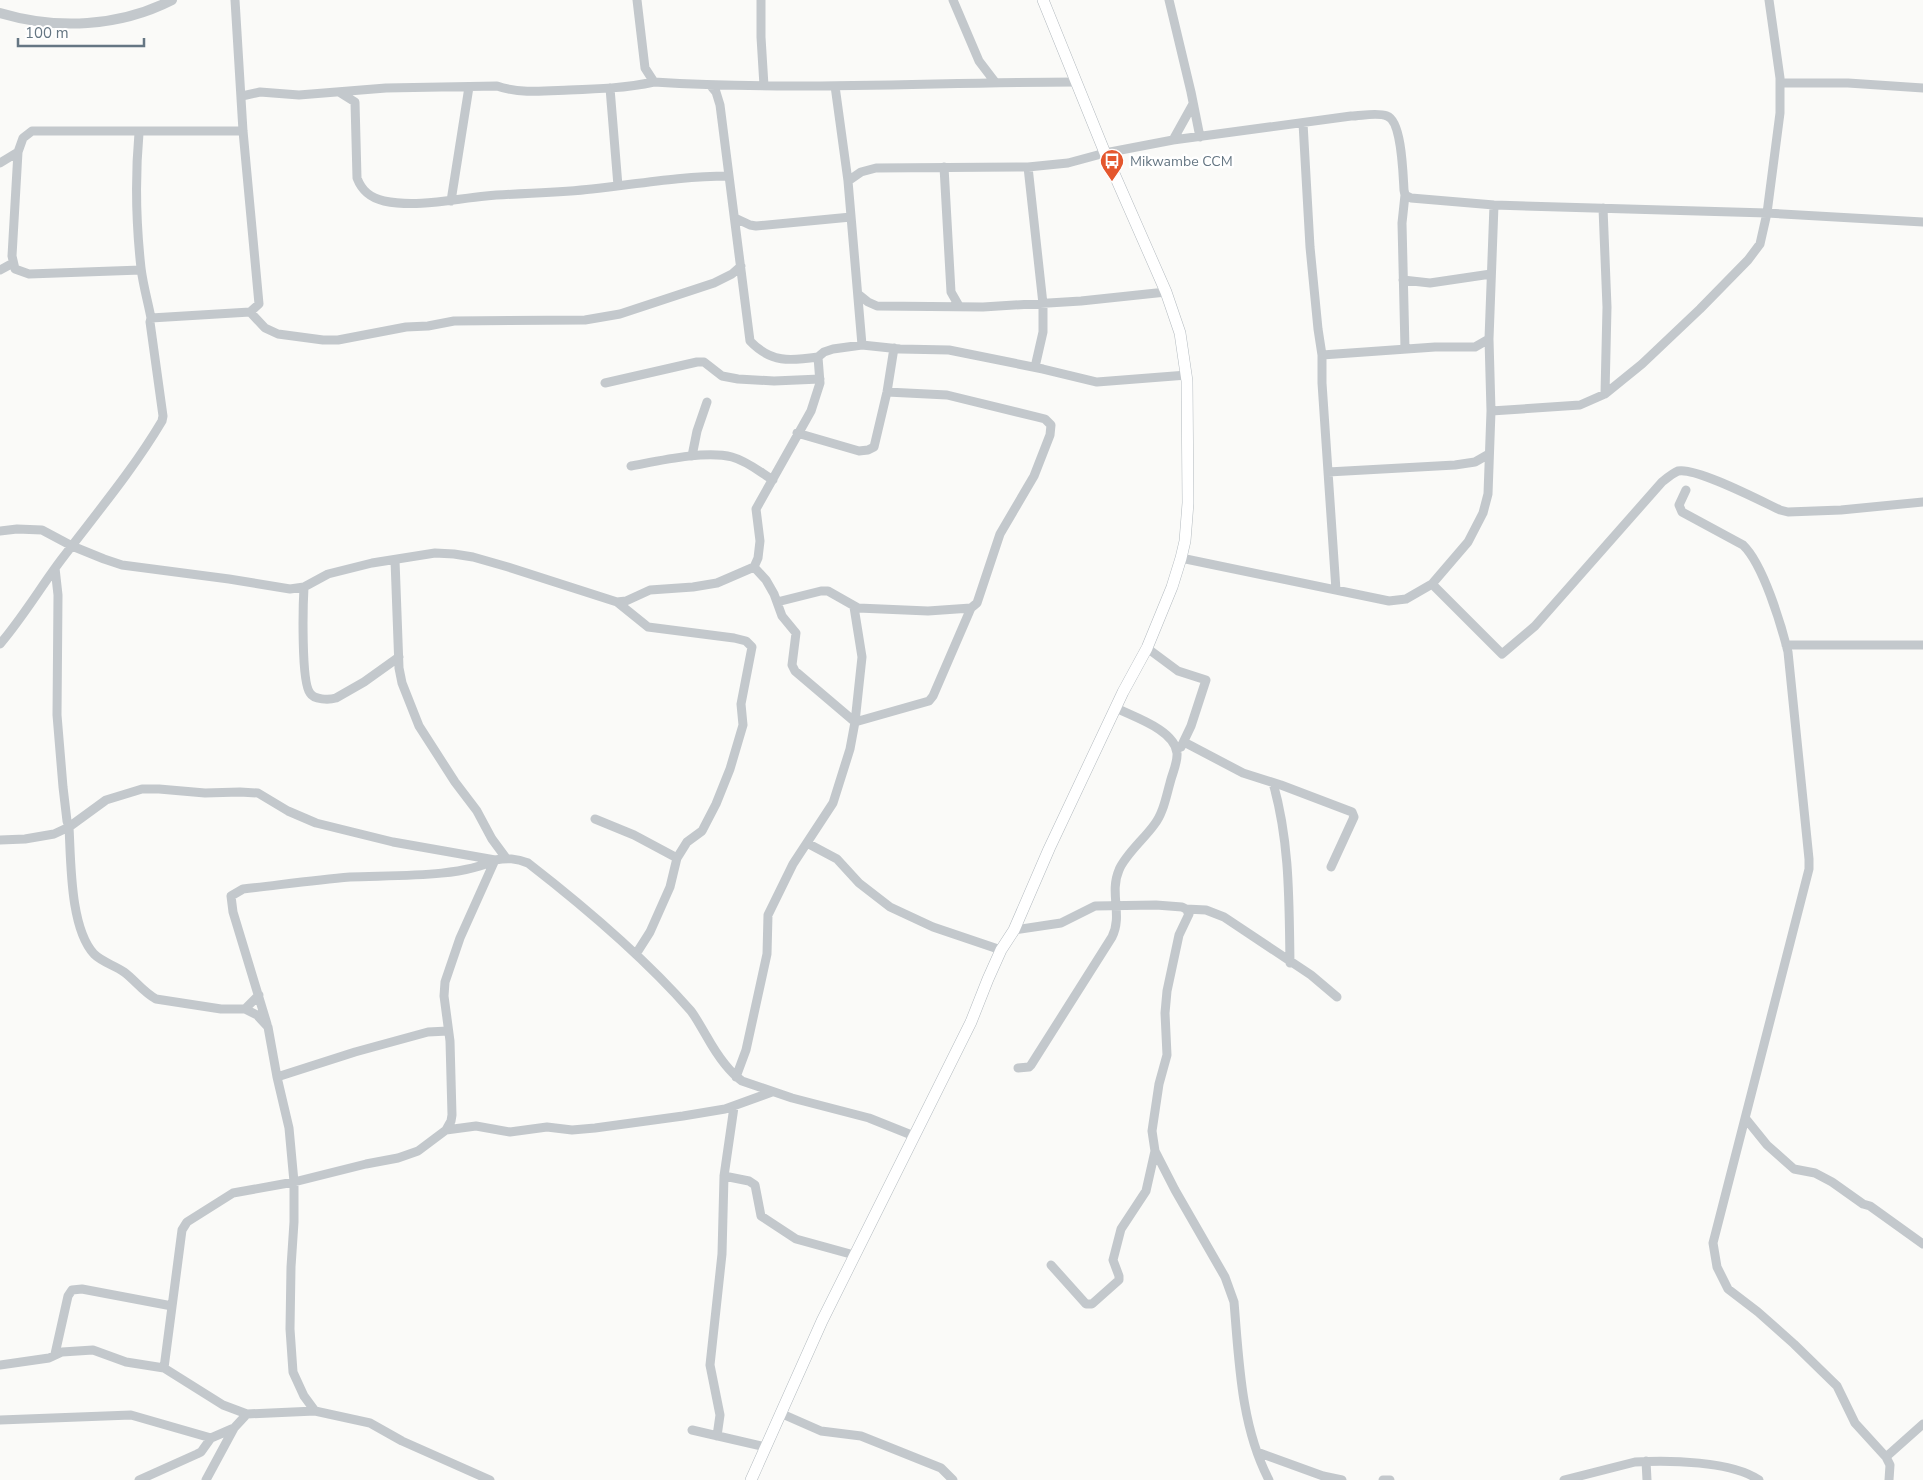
<svg xmlns="http://www.w3.org/2000/svg" width="1923" height="1480" viewBox="0 0 1923 1480" font-family="'Nunito Sans',sans-serif">
<rect width="100%" height="100%" fill="#fafaf8"/>
<g fill="none" stroke-linecap="round" stroke-linejoin="round">
<g stroke="#b3babf" stroke-width="12">
<path id="secondary" d="M751,1480L822,1321L971,1022L988,979L1001,950L1014,930L1049,849L1123,692L1147,648L1172,587L1181,558L1185,541L1188,503L1187,381L1180,333L1166,292L1105,153L1043,0"/>
</g>
<path stroke="#c3c8cc" stroke-width="9" d="M637,0L645,68L654,82C794,91 935,82 1076,82
M761,0V37L764,86
M953,0L979,61L995,82
M1169,0L1191,92L1200,137
M1780,83H1848L1923,88
M711,86L716,92L720,105L750,341C771,363 790,361 818,357
M835,86L848,181L862,345
M610,88L618,186
M339,92L355,102L357,178C362,191 370,198 384,201C417,208 453,199 486,196C521,193 557,193 592,189C637,184 682,176 728,176
M242,96L260,92L299,95L386,88L497,86C520,94 545,91 569,90C598,89 626,88 654,82
M1303,123L1310,247L1318,329L1322,355V383L1336,590
M139,133C135,178 136,223 141,268C143,285 148,302 151,318
M1173,140L1193,104
M0,163L18,152
M944,167L951,292L959,306
M1028,167L1043,304V332L1035,367
M848,181L861,172L876,168L1028,167L1068,163L1105,153L1173,140L1351,116C1361,116 1377,112 1387,116C1402,121 1403,175 1404,190L1405,195L1411,198L1494,205L1767,213L1923,222
M451,201L469,87
M1603,208L1607,307L1605,394
M735,218L750,225L756,226L851,217
M0,270L13,263
M141,270L29,274L15,269L12,256L18,152L23,138L32,131H243
M1403,280L1430,283L1491,274
M858,294L868,302L877,306L983,307L1081,301L1166,292
M250,312L265,328L278,334L323,340H338L406,327L428,326L454,321L585,320L620,314L714,283L732,274L741,266
M1405,349L1402,223L1405,195
M1322,355L1435,347H1475L1489,339
M605,383L697,362H704L722,376L738,379L774,381L820,379
M1491,411L1580,405L1605,394L1642,364L1700,309L1748,260L1760,244L1767,213L1780,113V78L1769,0
M797,433L859,451L868,450L874,447L887,392L894,348
M692,456L697,431L707,402
M631,466C658,461 705,450 732,457C747,461 760,472 773,480
M1328,472L1455,465L1475,462L1489,454
M1686,490L1679,505L1682,512L1743,545C1763,564 1781,624 1788,652L1809,859V869L1713,1243L1717,1267L1728,1289L1758,1312L1794,1344L1837,1386L1855,1423L1886,1457L1890,1465L1889,1480
M0,531L17,529L42,530L72,546L104,559L122,565L229,579L290,589L304,587L328,574L372,563L435,553L454,554L473,557L508,567L617,602L626,601L650,590L693,587L717,583L754,567L758,558L760,541L756,509L811,411L820,383L818,357L824,352L833,349L862,345L900,349L949,350L1043,369L1097,382L1187,375
M1181,558L1389,601L1406,599L1432,584L1468,542L1483,513L1488,494L1491,411L1489,339L1494,205
M395,560L399,668L402,683L419,726L455,782L477,811L492,839L506,858
M754,567L766,580L774,594L782,616L796,633L792,665L795,671L855,722L929,701L933,696L971,608
M55,568L58,595L57,715L63,787L67,821L69,827C71,862 70,928 94,954C102,962 114,965 124,972C135,980 143,992 156,999L221,1009H245L257,1015L268,1027L277,1077L289,1128L294,1182V1222L291,1267L290,1329L293,1372L304,1396L315,1411L370,1423L402,1441L490,1480
M1432,584L1502,654L1535,626L1662,482C1667,478 1673,473 1678,471C1696,467 1761,501 1780,510L1788,512L1841,510L1923,502
M304,587C303,604 301,682 310,693C314,700 329,700 336,698L364,682L399,657
M617,602L648,627L734,638L746,641L752,647L741,704L743,725L730,769L716,804L702,831L687,842L677,858L670,887L650,932L636,954
M777,602L821,591H828L858,608L928,611L971,608L977,603L1000,534L1034,476L1050,435L1051,425L1045,419L1037,417L947,395L887,392
M0,644C23,617 40,588 61,560C95,515 133,470 162,421L163,416L150,322L151,318L250,312L259,304L243,131L235,0
M1786,645H1923
M1147,648L1178,671L1206,680L1191,726L1181,747
M1184,742L1243,773L1281,785L1352,812L1354,817L1331,867
M1273,783C1290,842 1289,902 1290,963
M595,819L634,835L677,858
M0,840L25,839L54,834L69,827L106,800L142,789H159L205,793L240,792L258,793L288,811L316,823L393,842L495,860C507,858 516,858 528,863C586,908 643,956 691,1011C697,1019 702,1029 707,1037C716,1053 728,1071 742,1081L792,1098L869,1118L914,1136
M807,843L837,859L859,883L890,907L933,927L1001,950
M1186,909L1206,910L1224,917L1311,975L1337,997
M1014,930L1061,923L1095,906L1156,905L1182,907L1186,909L1189,914L1179,935L1167,991L1165,1013L1167,1055L1159,1084L1152,1131L1155,1151L1175,1190L1225,1277L1234,1302C1239,1361 1241,1427 1269,1480
M245,1009L259,995
M267,1024L233,912L231,896L243,889C279,885 314,880 350,877C390,875 462,878 494,860
M1018,1068L1029,1067L1031,1065L1112,937C1123,915 1109,893 1119,870C1125,855 1144,839 1154,825C1163,814 1166,797 1170,783C1172,774 1178,762 1177,753C1175,730 1134,717 1116,708
M277,1077L355,1052L428,1032L448,1031
M736,1077L746,1050L767,954L768,915L793,864L833,803L850,749L855,722L862,657L854,607
M1746,1119L1767,1145L1794,1169L1815,1173L1832,1182L1863,1204L1870,1206L1923,1244
M446,1130L476,1126L510,1132L547,1127L572,1130L595,1128L683,1116L725,1109L772,1092
M724,1176L749,1181L755,1185L761,1216L796,1239L854,1255
M1051,1265L1086,1304H1092L1119,1280V1276L1113,1260L1121,1229L1146,1191L1155,1151
M55,1354L68,1296L72,1290L82,1289L172,1306
M0,1365L49,1358L62,1352L93,1350L126,1362L164,1368L223,1405L247,1414L315,1411
M164,1368L182,1230L187,1222L233,1193L294,1182L366,1164L398,1158L418,1151L446,1130L451,1121L452,1115L450,1041L444,996L445,982L460,938L495,860
M780,1413L821,1431L861,1436L941,1468L953,1480
M0,1420L131,1415L211,1438L234,1428L247,1414
M692,1430L766,1447
M717,1436L720,1415L710,1365L722,1254L724,1176L734,1107
M1257,1452L1323,1476L1342,1480
M1886,1457L1923,1424
M1646,1461L1647,1480
M139,1480L197,1454L201,1452L211,1438
M206,1480L234,1428
M1383,1480H1390
M1564,1480L1635,1462C1668,1460 1732,1461 1759,1480"/>
<path stroke="#c3c8cc" stroke-width="10" d="M0,13C57,30 119,27 172,0"/>
<use href="#secondary" stroke="#fff" stroke-width="11"/>
</g>
<defs>
<g id="bus-pin" transform="scale(1.25)"><path d="M0 17L-7.5 6A9.5 9.5 0 1 1 7.5 6Z" fill="#e4572e" stroke="#fff"/><path d="M-5-6H5V4H4V6H2V4H-2V6H-4V4H-5ZM-3.5-4V0h7V-4ZM-3.5 1.2v1.5H-2V1.2ZM2 1.2v1.5H3.5V1.2Z" fill="#fff"/></g>
</defs>
<g fill-rule="evenodd">
<use href="#bus-pin" x="1112" y="161"/>
</g>
<g text-anchor="middle" stroke-width="5" stroke-linejoin="round" paint-order="stroke">
<g font-size="14" fill="#657683" stroke="#fff" text-anchor="start">
<text x="1130" y="166">Mikwambe CCM</text>
</g>
</g>
<path d="M18 38v8h126v-8" fill="none" stroke="#657683" stroke-width="2.5"/>
<text x="25" y="38" font-size="15" fill="#657683" stroke="#ffffff" stroke-width="4" paint-order="stroke">100 m</text>
</svg>
